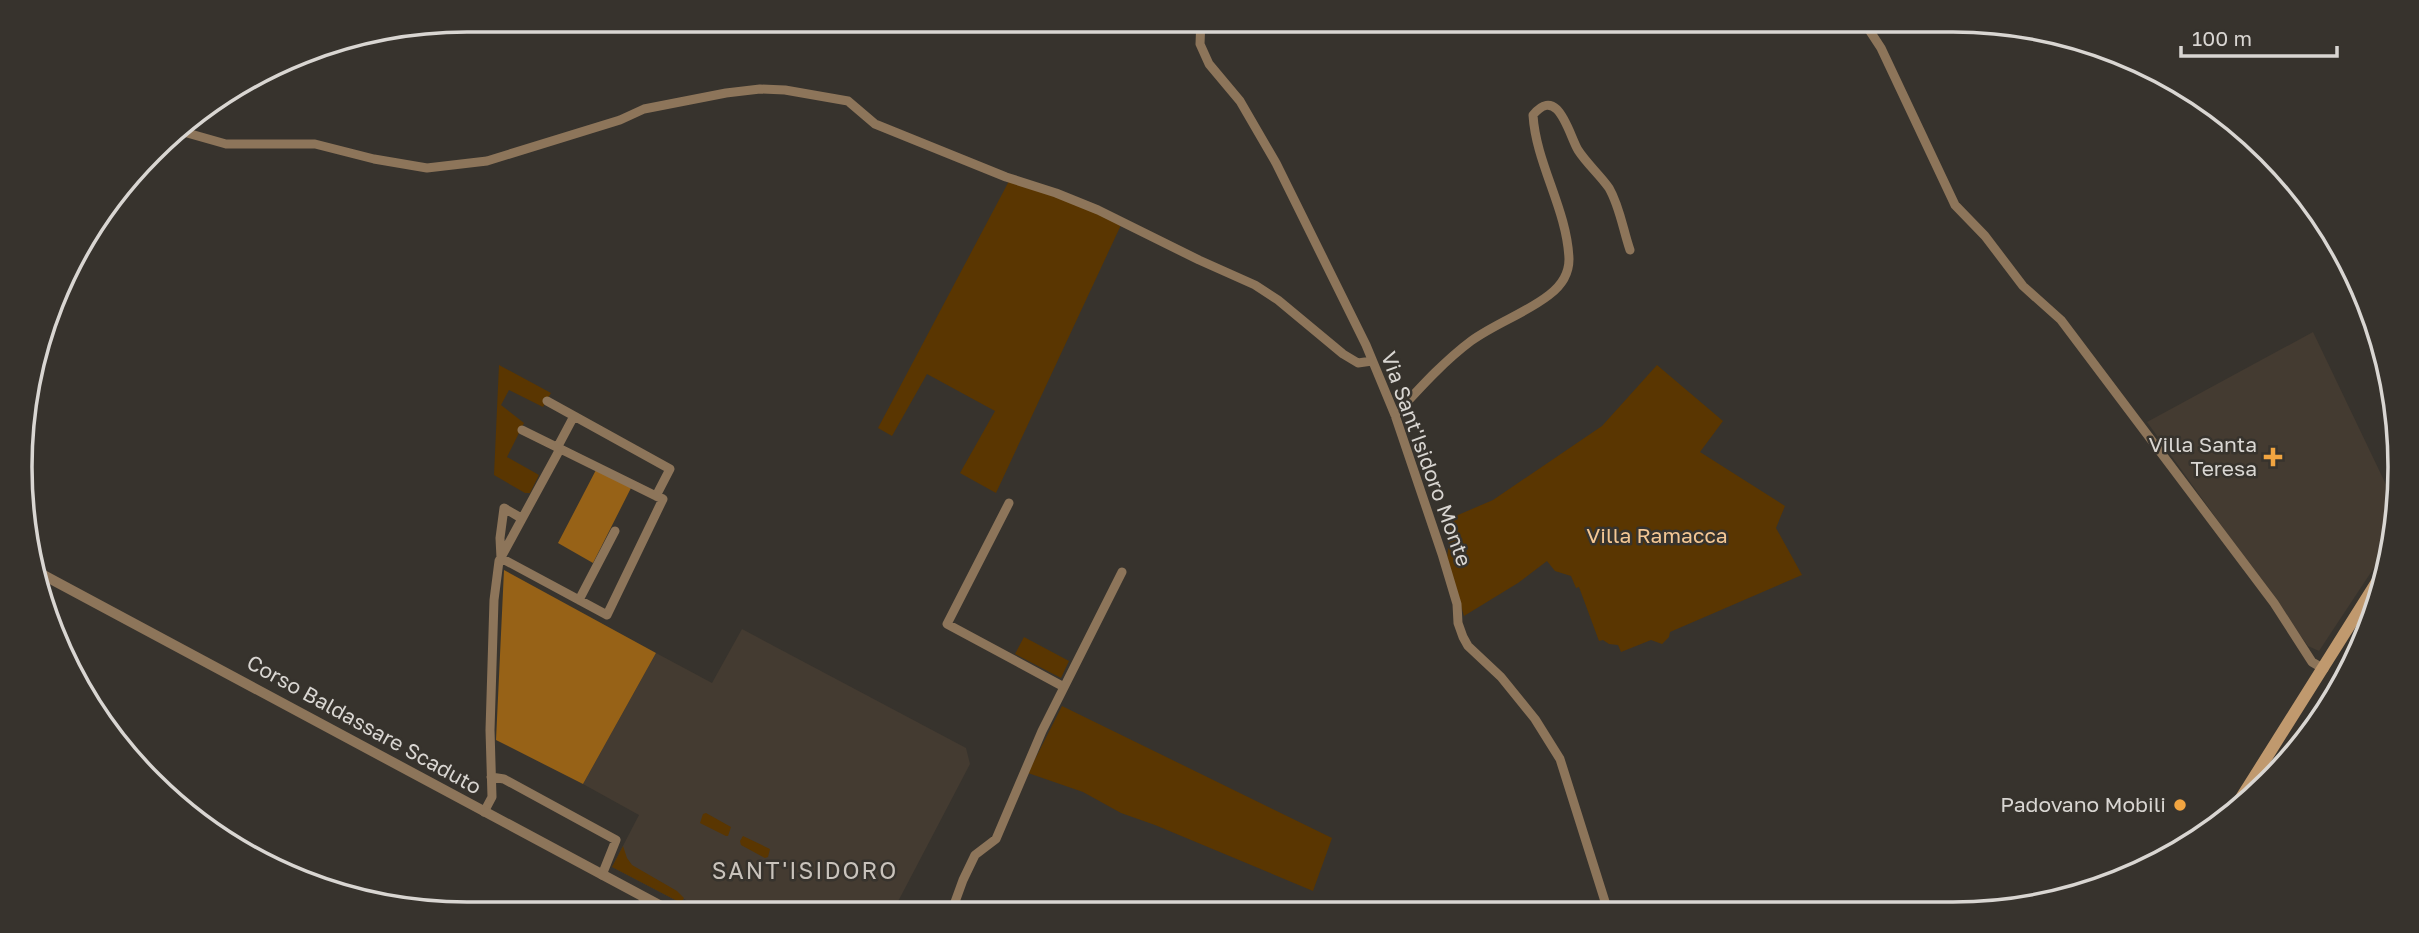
<svg xmlns="http://www.w3.org/2000/svg" width="2419" height="933" viewBox="0 0 2419 933" font-family="'Golos Text',sans-serif">
<rect width="100%" height="100%" fill="#37332d"/>
<path fill="#443b31" d="M2313,332L2390,493L2387,548L2319,651L2308,646L2147,422Z
M742,629L966,748L970,764L892,913H710L684,899L681,903L612,867L639,815L583,784L656,653L712,683Z"/>
<path fill="#5a3601" d="M1009,181L1073,201L1121,225L996,493L960,473L995,411L927,374L892,436L878,428Z
M499,365L551,393L543,407L509,390L501,405L524,423L507,457L539,475L530,493H525L494,475Z
M1657,365L1723,421L1700,452L1785,506L1776,528L1802,575L1670,632L1669,637L1662,644L1651,640L1621,652L1618,645L1609,644L1603,640L1599,641L1579,587L1576,588L1571,576L1555,571L1547,561L1518,583L1464,616L1447,560L1451,518L1493,500L1602,426Z
M1024,637L1069,661L1061,678L1015,654Z
M1062,706L1332,838L1313,891L1155,825L1121,813L1083,792L1028,773Z
M706,813L731,827L728,836H726L700,823L703,814Z
M743,836L770,849L768,857L765,858L741,845L740,841Z
M623,846L627,858L632,865L677,891L684,898L681,903L612,867Z"/>
<path fill="#976217" d="M597,468L632,486L593,563L558,543Z
M504,570L656,653L583,784L496,740Z"/>
<g fill="none" stroke-linecap="round" stroke-linejoin="round">
<path stroke="#8d755a" stroke-width="9" d="M1201,19L1200,44L1209,64L1240,101L1276,163L1366,345L1395,415L1442,554L1457,604L1458,623L1463,637L1468,646L1501,677L1535,719L1560,759L1608,911
M1862,19L1881,48L1955,205L1985,236L2023,286L2061,320L2274,603L2312,662L2324,669
M173,129L226,144H315L374,159L427,168L487,161L620,120L644,109L726,93L760,89L785,90L848,101L875,124L1006,177L1056,193L1098,210L1199,260L1255,285L1278,300L1343,354L1358,363L1372,361
M1395,415C1419,389 1443,362 1471,341C1496,323 1526,313 1549,295C1561,286 1569,274 1569,259C1567,209 1536,164 1533,115C1558,84 1569,135 1578,150C1587,164 1600,175 1609,188C1620,207 1623,230 1630,250
M522,430L656,496
M557,448L574,416
M1009,503L947,624L1064,687
M521,518L504,508L500,538L501,558L607,615L663,499L656,496L670,469L547,401
M579,600L615,531
M491,777L504,779L616,840L602,875
M484,812L492,797L490,730L494,600L499,561L560,449
M638,913L645,898
M951,913L963,880L975,855L996,839L1042,731L1122,572"/>
<path stroke="#8d755a" stroke-width="10" d="M34,570L674,913"/>
<path stroke="#c0996e" stroke-width="12" d="M2231,814L2385,569"/>
</g>
<g fill="#f2a541" stroke="#37332d" stroke-width="2.5">
<path d="M2269.5 446.5h7v7h7v7h-7v7h-7v-7h-7v-7h7z"/>
<circle cx="2180" cy="805" r="7"/>
</g>
<g text-anchor="middle" stroke-width="5" stroke-linejoin="round" paint-order="stroke">
<g font-size="21" fill="#d9d6d2" stroke="#37332d" text-anchor="end">
<text x="2257" y="452">Villa Santa<tspan x="2257" dy="24">Teresa</tspan></text>
<text x="2166" y="812">Padovano Mobili</text>
</g>
<g font-size="21" fill="#d9d6d2" stroke="#37332d">
<text transform="translate(1426 459) rotate(70)" y="7">Via Sant'Isidoro Monte</text>
<text transform="translate(364 725) rotate(29)" y="7">Corso Baldassare Scaduto</text>
</g>
<g font-size="21" fill="#f4c794" stroke="#37332d">
<text x="1657" y="543">Villa Ramacca</text>
</g>
<g font-size="23" letter-spacing="2" fill="#c9c3bc" stroke="#37332d">
<text x="805" y="879">SANT'ISIDORO</text>
</g>
</g>
<path d="M0 0H2419V933H0ZM467 32H1953A435 435 0 0 1 2388 467V467A435 435 0 0 1 1953 902H467A435 435 0 0 1 32 467V467A435 435 0 0 1 467 32Z" fill="#37332d" fill-rule="evenodd"/>
<path fill="none" stroke="#d9d6d2" stroke-width="3.5" d="M467 32H1953A435 435 0 0 1 2388 467V467A435 435 0 0 1 1953 902H467A435 435 0 0 1 32 467V467A435 435 0 0 1 467 32Z"/>
<path d="M2181 46v10h156v-10" fill="none" stroke="#d9d6d2" stroke-width="3.5"/>
<text x="2192" y="46" font-size="21" fill="#d9d6d2" stroke="#37332d" stroke-width="5" paint-order="stroke">100 m</text>
</svg>
